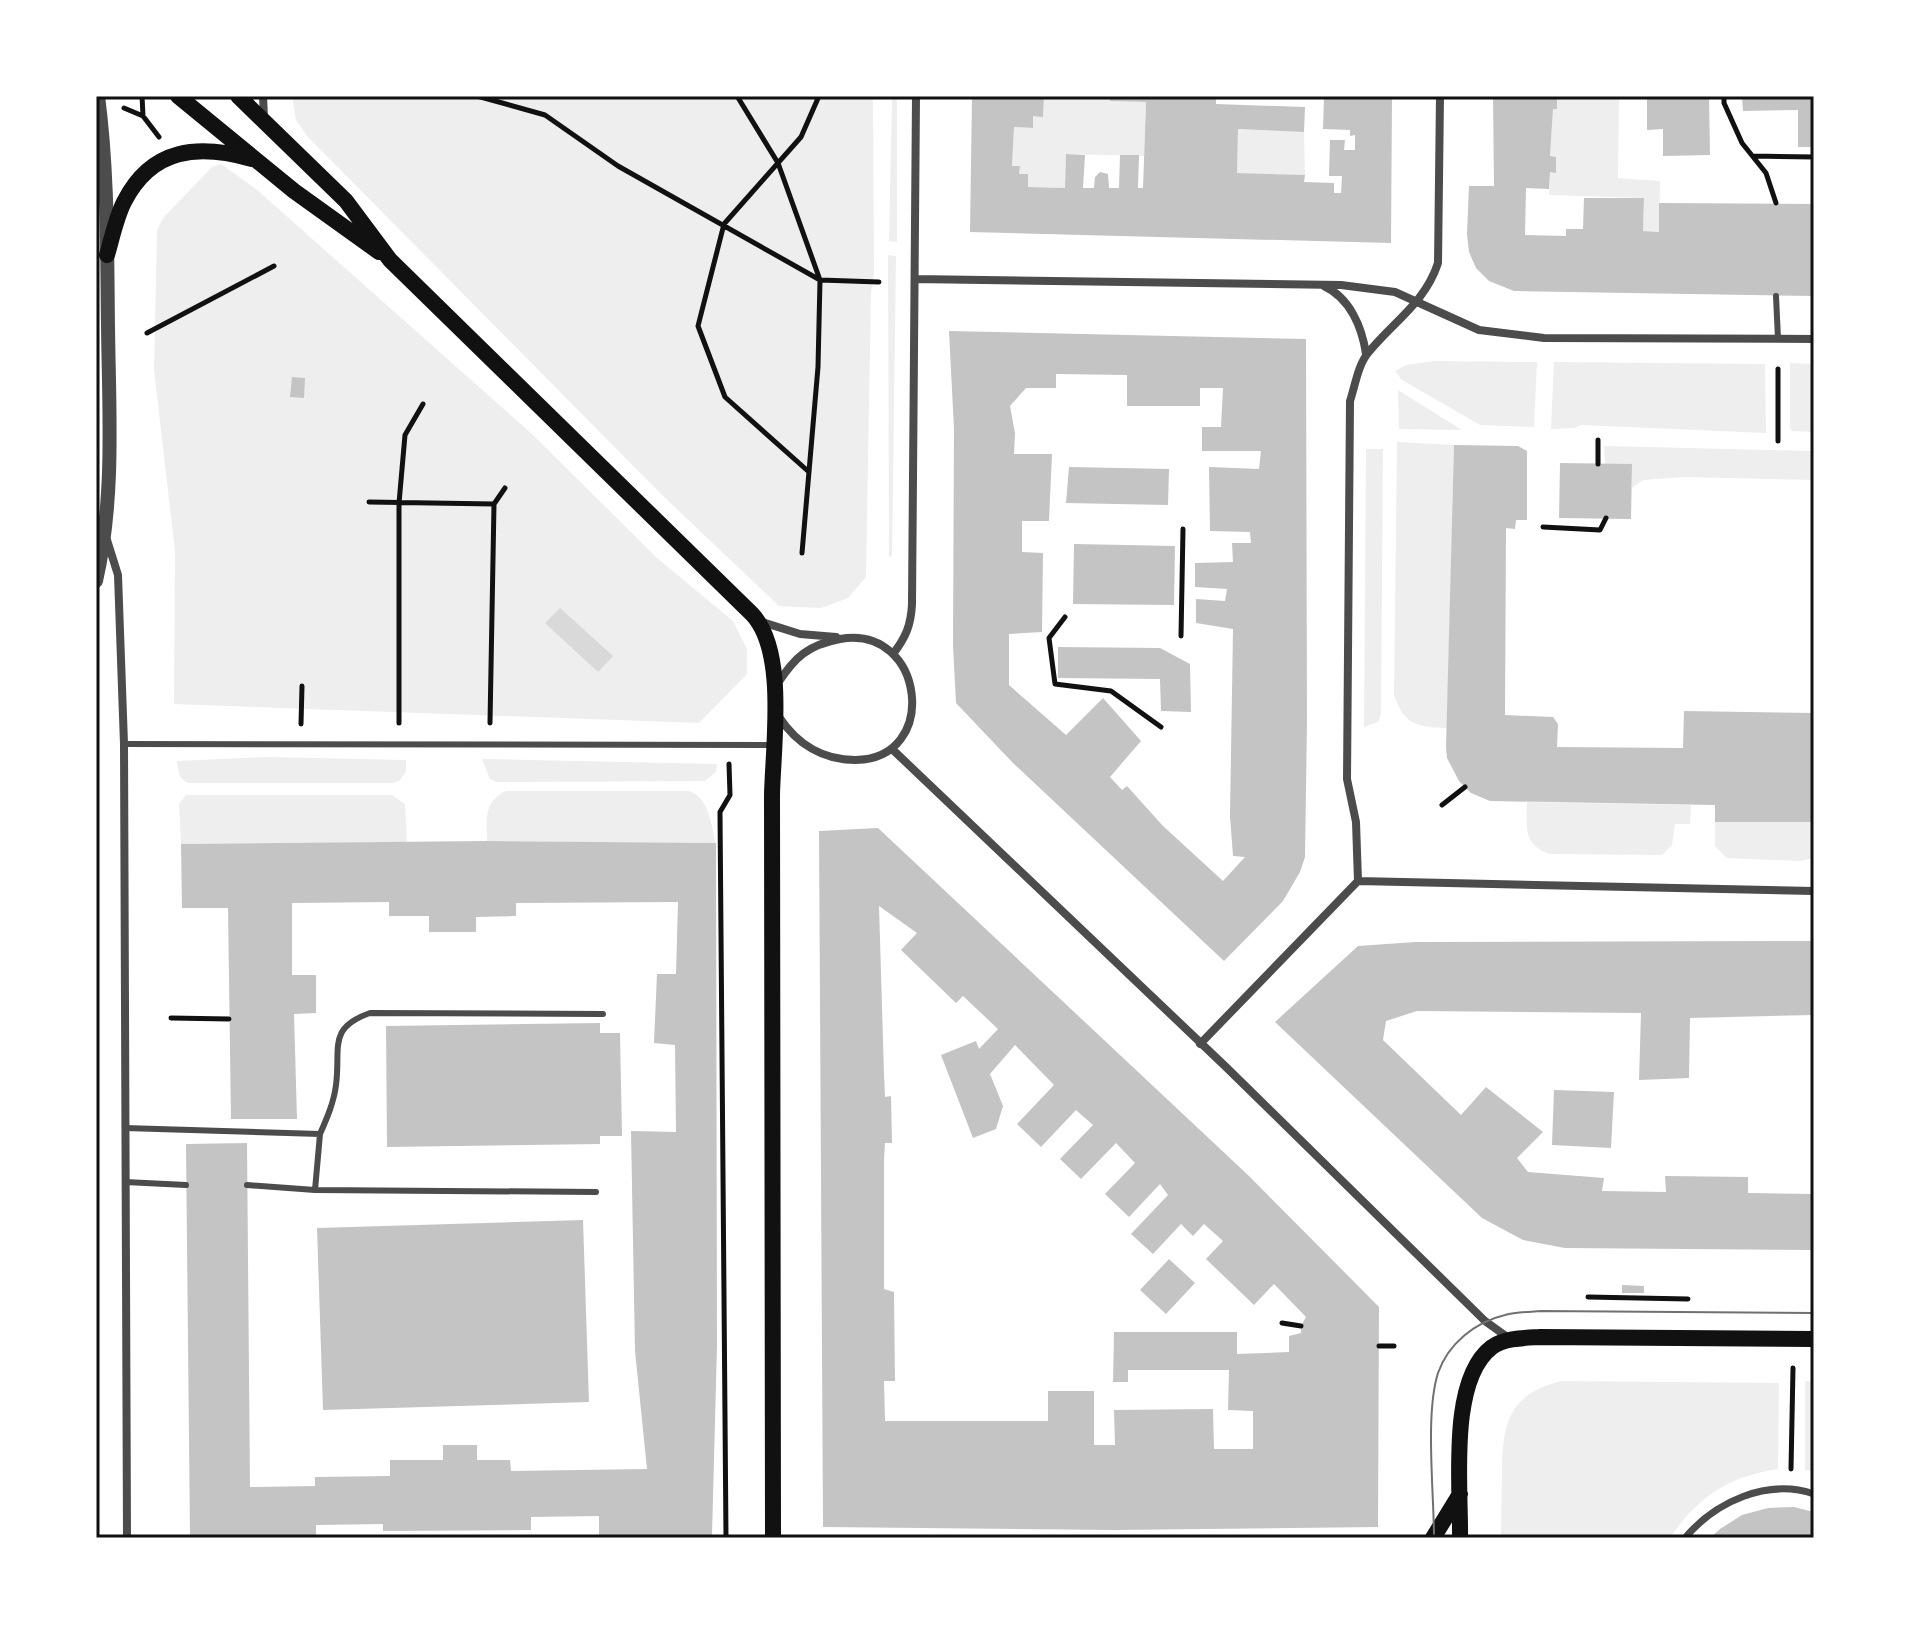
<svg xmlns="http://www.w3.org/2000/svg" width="1910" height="1634" viewBox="0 0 1910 1634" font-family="'Golos Text',sans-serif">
<rect width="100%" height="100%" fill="#fff"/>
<path fill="#eee" d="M292,96H873L874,273L871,292L866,577L848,598L821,608L779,606L661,494L308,137L296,120Z
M892,96H897V242L889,241Z
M1044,96H1110V101L1146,102L1144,156L1066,154L1065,188L1028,187V174H1019V166H1012L1014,127L1033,128V116H1043Z
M1557,96H1619L1618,178L1660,181L1659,232L1643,231L1644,198L1549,195L1550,172H1556V157L1550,156L1553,109H1557Z
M1238,129L1304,132L1305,175L1237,173Z
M221,164L256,189L533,435L657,558L733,621L747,649V674L699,723L174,704L175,551L154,370L157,230L163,218L212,167Z
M888,255L896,256L892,555L889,558Z
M1435,361L1537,362L1534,427L1480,425L1402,380L1395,371L1406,365Z
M1554,362L1765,364L1766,433L1581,425L1574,428L1551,429Z
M1790,363L1814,364V432L1792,431L1790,428Z
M1398,390L1462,430L1399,429Z
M1397,442L1454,445L1447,728C1418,727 1403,725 1394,694Z
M1604,446L1814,451V480L1684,477L1643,480L1632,488V465L1605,464Z
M1366,449H1383L1381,714L1378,722L1364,727Z
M268,757L406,760V772L399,781L393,783H188C178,778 178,771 177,761Z
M482,759L717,764L716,772L705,781L497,782L490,779Z
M506,791H689C709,797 711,825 716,843L487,841C487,819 483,802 506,791Z
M186,795H392L405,804L407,842L181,844L179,804Z
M1527,802L1691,805L1690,824H1675L1672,845L1662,855L1549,854C1522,843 1527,827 1527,802Z
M1715,822H1814V858L1800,861L1727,858L1715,846Z
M1561,1381L1779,1383L1778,1469C1730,1476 1697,1497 1670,1538H1501C1501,1515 1502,1492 1502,1469C1503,1421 1510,1394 1561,1381Z
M1805,1381L1814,1382V1471L1805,1470Z"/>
<path fill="#d9d9d9" d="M560,608L613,656L598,672L545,623Z"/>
<path fill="#c4c4c4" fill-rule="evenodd" d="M972,96H1044L1043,117L1033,116V128L1014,127L1012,166H1020L1019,174H1028V187L1065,188L1066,154L1085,155L1083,188H1094L1095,177L1100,172L1108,174L1109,188H1119L1120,155H1139L1138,188H1143L1146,102L1110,101V96H1216V104L1305,107L1304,132L1238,129L1237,173L1305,175L1304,182L1334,183V193H1341L1342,176H1329L1330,140H1345L1344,150H1355V135L1350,136V130L1323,129L1324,96H1392L1391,243L970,232Z
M1493,96H1557V109H1553L1550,156L1556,157V173L1550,172L1549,189L1526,188L1525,235L1566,236V229H1583L1584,198H1644L1643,231L1659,232V203L1814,204V296L1514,291L1489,281L1476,268L1469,252L1467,234L1469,186H1494Z
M1647,96H1709L1710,155L1663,156V129L1647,130Z
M1742,96H1814V147H1798V110L1743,111Z
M949,331L1306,339L1307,721L1305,857L1300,872L1283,901L1224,961L1013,763L956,703L953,646L954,429ZM1056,374L1127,375V406H1200V388H1223L1221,427H1202V451H1261L1259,469L1209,467L1210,531L1250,532L1251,543H1232L1233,562L1195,563V587L1227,589L1225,601L1196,599V623L1233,629L1230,816L1233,856L1245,857L1223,881L1163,826L1127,786L1122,790L1110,777L1141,741L1103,698L1066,735L1009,685V634L1042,632L1043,553L1022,552V521H1049L1052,454H1014L1015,433L1010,406L1026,388H1056Z
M292,377L305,378L304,398L290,397Z
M1454,445L1518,446L1527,451V520H1516L1515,529L1506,528L1505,715L1553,717L1558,724L1557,747L1683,748L1684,711L1814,713V822H1715V805L1490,801L1471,793L1459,781L1447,758L1446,747Z
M1560,463L1632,464L1631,519L1559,518Z
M1069,467L1169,469L1168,505L1066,503Z
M1074,544L1175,546L1174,605L1073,604Z
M1058,647L1160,648L1190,664L1191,712L1161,711L1160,679L1058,678Z
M878,828L1249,1176L1379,1307L1378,1527L1115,1530L823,1527L819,831ZM879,906L917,933L901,950L956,1003L963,996L998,1029L979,1049L976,1041L941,1055L973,1138L996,1129L1003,1106L990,1074L1015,1045L1054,1085L1017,1124L1041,1147L1076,1110L1093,1125L1060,1159L1081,1179L1116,1143L1135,1163L1105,1194L1129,1217L1160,1184L1168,1195L1131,1234L1153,1254L1181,1224L1193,1236L1204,1224L1223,1241L1206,1259L1254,1305L1274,1284L1306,1317L1301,1326V1333L1289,1336V1352L1237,1354V1332H1114L1113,1382H1128V1370H1229L1228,1410L1253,1411V1449H1214L1213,1409L1114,1410L1115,1445H1094V1391H1048V1421H885L884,1381H895L894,1292L884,1289V1160L885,1143H892L891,1096L885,1097L884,1074Z
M487,841L716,843L717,1346L712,1535L599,1536V1516L531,1517V1530L383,1531V1524L316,1525V1538H190L186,1144L247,1143L250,1487L315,1486V1477L390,1476V1460H443V1445H477V1460H510L511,1471L647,1469L635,1351L631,1131L676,1132L675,1045L654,1043L657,974H676L678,902L516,903V916L476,917V932H429V916H389V902L292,903V975H316V1013L294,1014L297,1119H231L228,908H182L181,844Z
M1814,941V1015L1690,1018L1689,1078L1639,1080L1641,1013L1417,1011L1386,1021L1383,1040L1461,1115L1486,1087L1543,1132L1517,1158L1528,1172L1604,1178L1602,1191L1666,1192L1665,1176L1748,1177V1193L1814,1194V1250L1565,1248L1523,1240L1482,1218L1275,1022L1358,946L1415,942Z
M600,1023V1033H620L622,1136H600V1144L387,1147L386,1026Z
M1554,1090L1614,1092L1611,1148L1552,1145Z
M583,1220L589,1402L323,1410L317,1228Z
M1169,1259L1195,1283L1166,1314L1140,1290Z
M1622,1285L1644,1286V1293H1622Z
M1794,1507L1814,1512V1538H1710L1720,1529L1742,1515L1768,1508Z"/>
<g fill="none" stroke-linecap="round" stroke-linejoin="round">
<path stroke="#111" stroke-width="5" d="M142,96L143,116
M477,96L545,115L618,166L820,280L879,282
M737,96L778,163L820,280L818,367L802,553
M1724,96V103L1742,143L1766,173L1776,203
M124,108L143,116L159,137
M1753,156L1814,157
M147,333L274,266
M1778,369V441
M1598,464V440
M809,472L725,397L698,326L724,224L801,137L819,96
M369,502L494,504
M1543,527L1600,530L1606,518
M1065,617L1049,638L1055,684L1111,691L1161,727
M1181,636L1183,529
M399,723V503L405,435L423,404
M490,723L494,504L505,488
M301,724L302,686
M1442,805L1465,787
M171,1018L229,1019
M1588,1297L1688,1299
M1282,1323L1301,1326
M1379,1346H1394
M1791,1469L1793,1368
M726,1538L720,812L730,795L729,764"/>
<path stroke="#4c4c4c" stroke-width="6" d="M1776,296L1778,339
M124,744L773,745
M125,1128L320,1134L315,1190
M320,1134C327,1118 334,1102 336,1085C341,1048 327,1028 370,1013L603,1014
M125,1182L186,1185
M247,1185L315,1190L596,1192"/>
<path stroke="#4c4c4c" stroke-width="7" d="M1685,1538C1715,1502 1767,1478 1814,1494"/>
<path stroke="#4c4c4c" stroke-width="8" d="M263,96L264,117
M915,279L1341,285L1395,292L1479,330L1544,338L1814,339
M1324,286C1350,298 1362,327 1366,354
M107,540L118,575L124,744L127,1538
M759,621L800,634L836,637
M893,654C906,637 911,625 912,604L916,96
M778,683C795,657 808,645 840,639C925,624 941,760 855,760C823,760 797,744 779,717
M892,749L1226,1067L1485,1321L1510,1339
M1358,881L1356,822L1347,779L1350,401C1355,386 1358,365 1368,353C1393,322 1425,303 1438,263L1440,96
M1200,1044L1358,881L1814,891"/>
<path stroke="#4c4c4c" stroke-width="14" d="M96,581C115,498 109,411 108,327C107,250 108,172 98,96"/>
<path stroke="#111" stroke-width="16" d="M178,96L294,191L379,252
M238,96L346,201L390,260L752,614C787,651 773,745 772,795L773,1538
M107,255C112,238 116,218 124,202C152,147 199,144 252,159
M1433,1538L1460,1494
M1460,1538C1461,1488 1448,1380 1492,1347C1505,1338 1525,1338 1540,1337L1814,1339"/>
<path stroke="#707070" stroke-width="2" d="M1434,1538C1434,1492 1425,1414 1438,1373C1448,1344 1475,1322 1505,1315C1516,1312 1529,1312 1541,1311L1814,1313"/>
</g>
<rect width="1910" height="1634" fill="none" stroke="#ffffff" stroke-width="196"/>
<rect x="98" y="98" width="1714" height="1438" fill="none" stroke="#111" stroke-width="3"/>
</svg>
